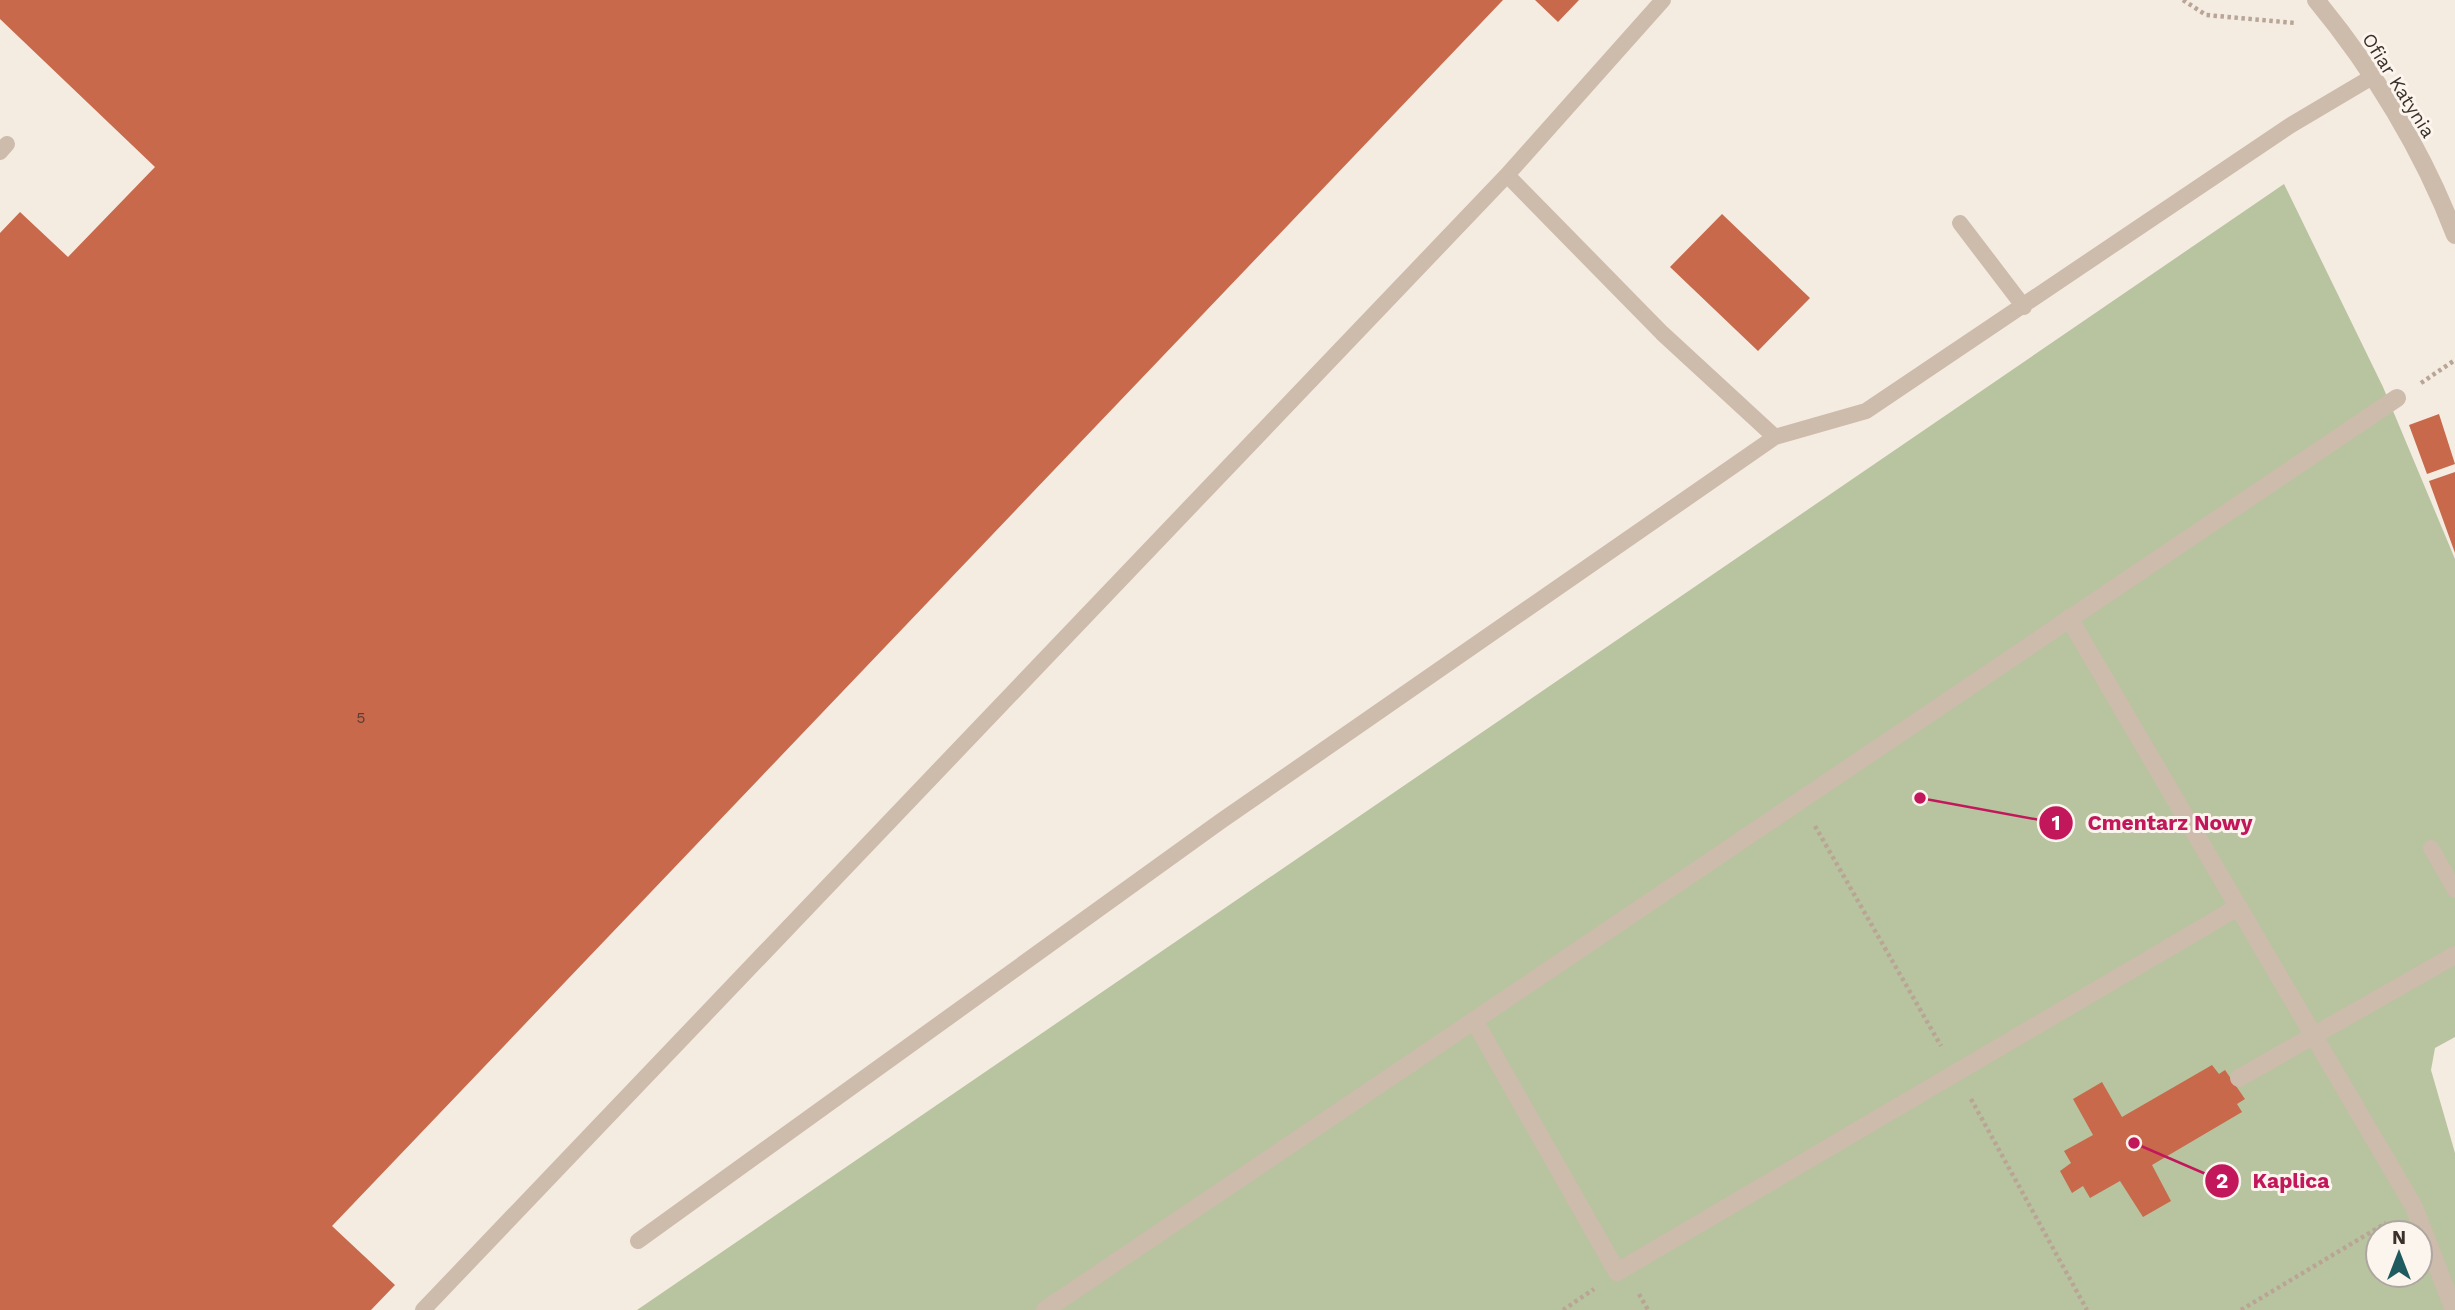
<svg xmlns="http://www.w3.org/2000/svg" width="2455" height="1310" viewBox="0 0 2455 1310" font-family="'Work Sans',sans-serif">
<rect width="100%" height="100%" fill="#f4ebe1"/>
<path fill="#b8c4a0" fill-rule="evenodd" d="M2284,184L2383,387L2455,559V1037L2435,1048L2431,1070L2455,1153V1310H637ZM2378,1233H2420V1275H2378Z"/>
<path fill="#c8694b" d="M0,0H1503L332,1226L395,1285L371,1310H0V233L20,212L68,257L155,167L0,19Z
M1535,0H1579L1558,22Z
M1722,214L1810,298L1758,351L1670,267Z
M2439,414L2455,464L2427,474L2409,425Z
M2455,472V553L2429,481Z
M2212,1065L2219,1074L2225,1070L2245,1099L2237,1104L2242,1112L2152,1165L2171,1201L2143,1217L2120,1181L2090,1198L2083,1186L2072,1193L2060,1171L2071,1163L2064,1151L2093,1135L2073,1099L2102,1082L2122,1117Z"/>
<g fill="none" stroke-linecap="round" stroke-linejoin="round">
<path stroke="#b9a596" stroke-width="4.5" stroke-dasharray="3.5 3.5" stroke-linecap="butt" d="M2183,0L2206,15L2295,23
M2421,383L2455,360
M1815,826L1941,1046
M1971,1099L2087,1310
M1639,1294L1648,1310
M1563,1310L1594,1289
M2241,1310L2386,1223"/>
<path stroke="#cdbbac" stroke-width="16" d="M0,152L7,144
M1507,175L1662,333L1775,437
M1960,223L2024,307
M2431,848L2455,890
M638,1241L1221,821L1775,437L1866,411L2291,125L2372,77
M423,1310L1507,175L1663,0"/>
<path stroke="#cdbbac" stroke-width="18" d="M2069,618L2414,1207L2454,1310
M1474,1020L1617,1272L2238,907
M2239,1078L2455,955
M1045,1310L2397,398"/>
<path stroke="#cdbbac" stroke-width="18" d="M2316,0C2373,69 2423,151 2455,235"/>
</g>
<g text-anchor="middle" stroke-width="6" stroke-linejoin="round" paint-order="stroke">
<g font-size="16" fill="#5e3e33">
<text x="361" y="723">5</text>
</g>
<g font-size="19" fill="#3b302b" stroke="#fbf5ee">
<text transform="translate(2399 85) rotate(58)" y="7">Ofiar Katynia</text>
</g>
</g>
<path fill="none" stroke="#c2185b" stroke-width="2.5" d="M1920 798L2056 823M2134 1143L2222 1181"/>
<g fill="#c2185b" stroke="#fbf5ee" stroke-width="2.5">
<circle cx="1920" cy="798" r="7"/>
<circle cx="2134" cy="1143" r="7"/>
<circle cx="2056" cy="823" r="18"/>
<circle cx="2222" cy="1181" r="18"/>
</g>
<g font-size="21" text-anchor="middle" font-weight="bold" fill="#fff">
<text x="2056" y="830">1</text>
<text x="2222" y="1188">2</text>
</g>
<g font-size="21" text-anchor="middle" font-weight="bold" fill="#c2185b" stroke="#fbf5ee" stroke-width="6" stroke-linejoin="round" paint-order="stroke">
<text x="2170" y="830">Cmentarz Nowy</text>
<text x="2291" y="1188">Kaplica</text>
</g>
<g transform="translate(2399 1254)"><circle r="33" fill="#fbf5ee" stroke="#aea6a0" stroke-width="2"/>
<path d="M0-5L12 26L0 18L-12 26Z" fill="#1f5a5e"/>
<text y="-10" font-size="19" font-weight="bold" text-anchor="middle" fill="#3b302b">N</text>
</g>
</svg>
